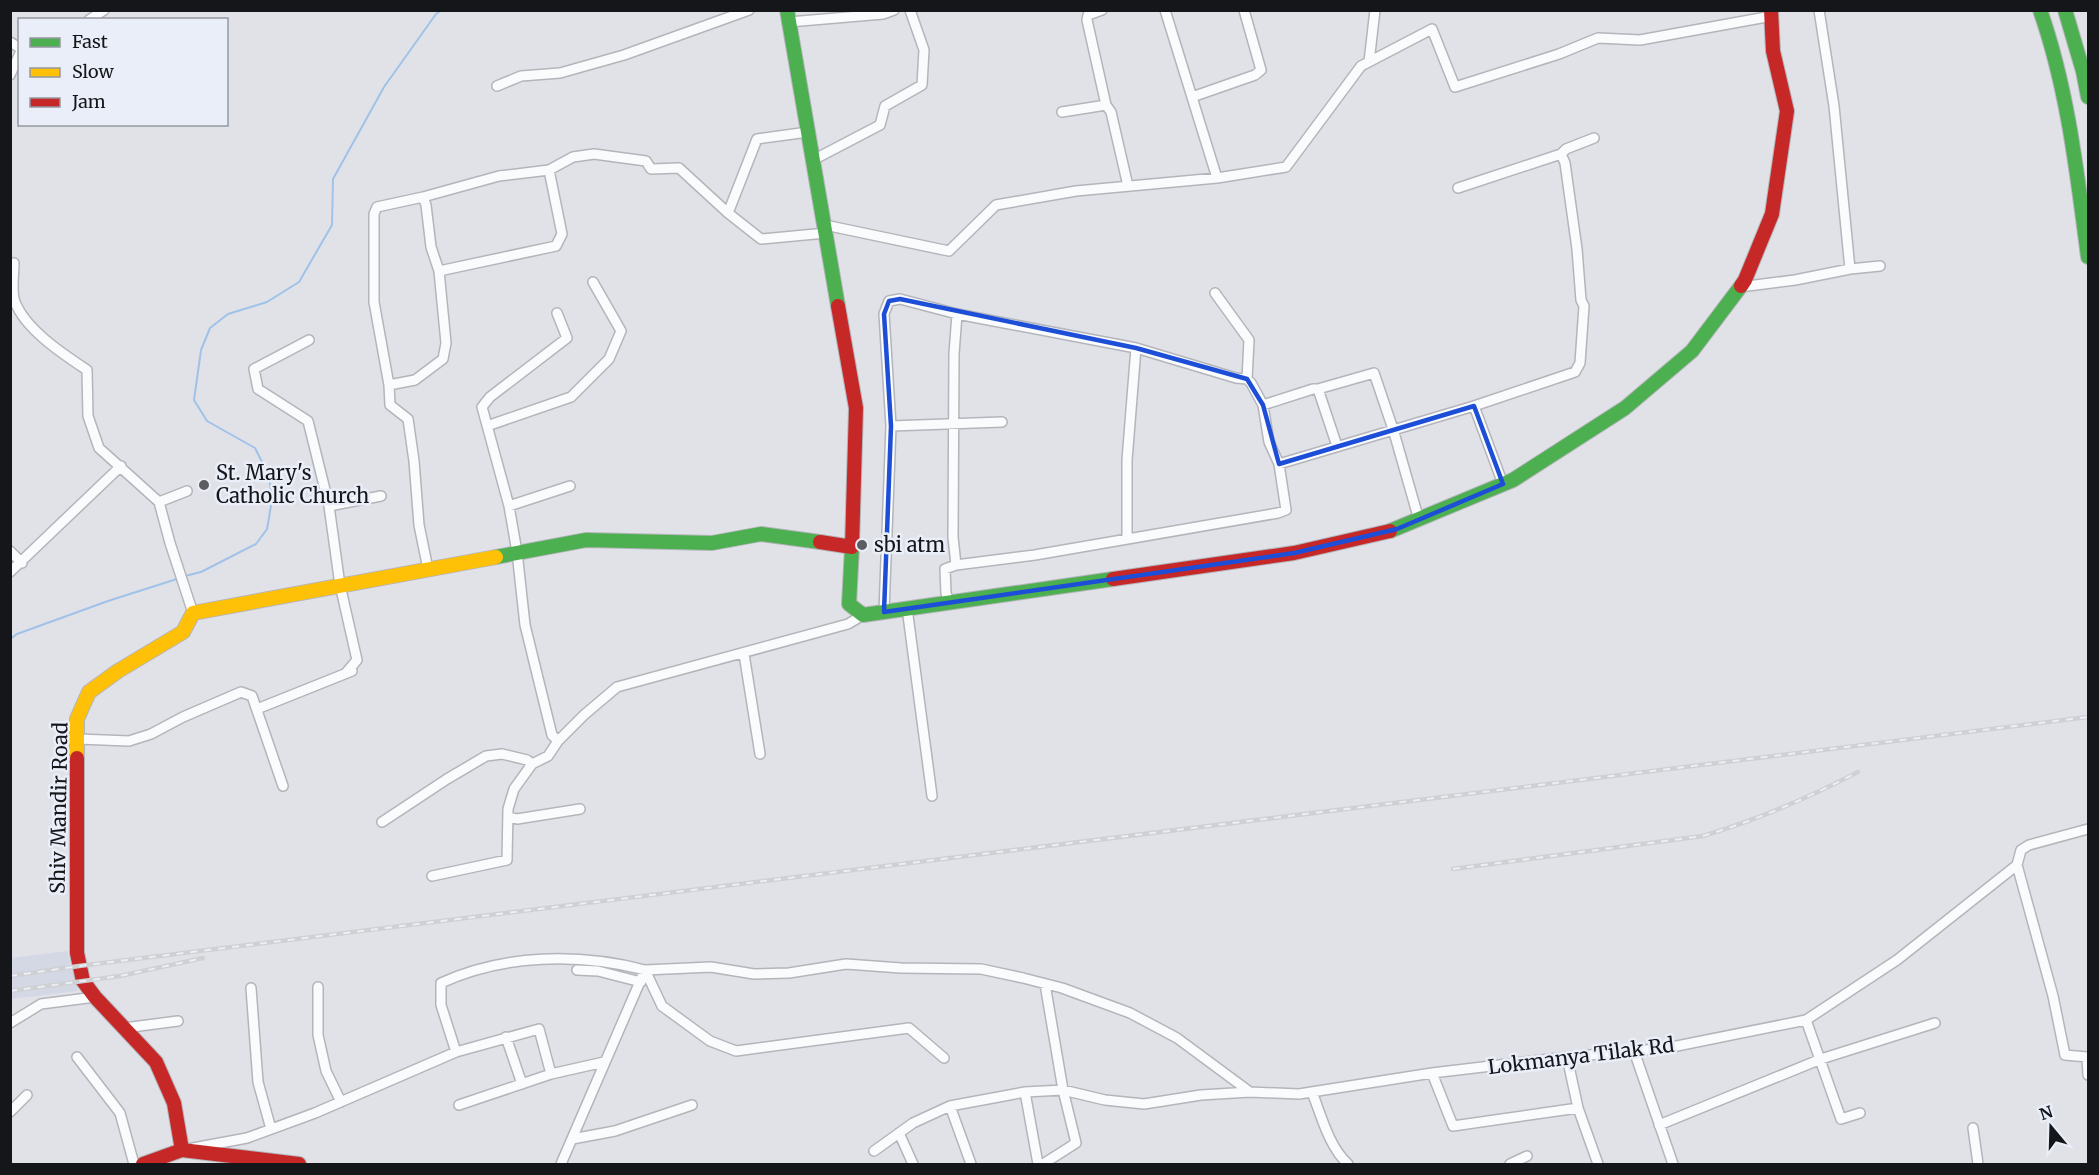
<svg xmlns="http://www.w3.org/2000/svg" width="2099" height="1175" viewBox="0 0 2099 1175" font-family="Merriweather,serif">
<rect width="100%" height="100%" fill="#e0e2e8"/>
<path fill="#d4d8e5" d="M67,951L78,991L11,999V958Z"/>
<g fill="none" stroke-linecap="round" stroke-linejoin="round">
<path stroke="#a1c2e8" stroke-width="2" d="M185,576L201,572L256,544L267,529L272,500L269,476L255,448L207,421L194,400L201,350L210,328L228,314L267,302L299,282L332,225L333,179L384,87L436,14L442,10
M10,639L17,634L108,601L180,578"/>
<g stroke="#b4b5ba" stroke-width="12">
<path id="street" d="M1102,10L1088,15L1087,20L1106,105L1111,112L1128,186
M1165,10L1217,178
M1819,10L1834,106L1850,269L1880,266
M89,20L104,10
M789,22L883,14L894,10
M10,42L20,48
M1369,62L1375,10
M10,75L20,53
M497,86L521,76L560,73L624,55L749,10
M1192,97L1255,75L1261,70L1244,10
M1062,112L1106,105
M813,160L880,125L885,106L922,85L924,50L910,10
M1458,188L1561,154L1566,149L1594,138
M728,213L757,139L808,132
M825,225L949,251L996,205L1076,191L1217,178L1286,167L1361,66L1432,29L1455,87L1559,54L1598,38L1640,40L1772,16
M10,263H14C14,274 11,292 15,302C26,330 63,354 87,370L88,416L99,448L159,502L170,543L193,613
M439,271L556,246L562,234L549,170
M1740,287L1795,280L1850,269
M1215,293L1249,340L1247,379
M557,313L567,338L490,397L482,407L509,506L517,552L525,625L552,735L558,741
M309,340L254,369L258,389L308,421L329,506L340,585L357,660L346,673
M389,385L415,380L443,359L446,343L439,271L431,247L426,205L423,197
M1318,389L1337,446
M1263,405L1313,389H1318L1374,373L1393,429L1419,520
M1474,406L1503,484
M487,426L571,397L609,359L621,331L593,282
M891,426L1002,422
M1279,464L1474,406L1575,372L1580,363L1584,306L1581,300L1577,249L1565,163L1561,154
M159,502L187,491
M329,506L381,496
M509,506L570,486
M1127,538V460L1136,348
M10,551L22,563
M956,565L953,537L954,354L957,314
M428,569L419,525L414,461L408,419L390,405L389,385L374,302V214L377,207L423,197L499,176L549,170L573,157L594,154L646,161L651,169L679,168L728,213L761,239L826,233
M10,572L121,466
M907,608L932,796
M884,612L891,426L884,314L889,301L900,299L957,314L1136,348L1236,378L1247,379L1251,383L1263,405L1269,442L1279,464L1286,510L1278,513L1035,555L956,565L945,569L946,593L949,602
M744,654L760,754
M257,709L352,671
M78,739L129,741L151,734L183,717L241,692L252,696L283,786
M509,817L517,819L580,809
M382,822L447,779L486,756L502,754L527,760L532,764
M2017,865L2021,850L2029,845L2088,829
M432,876L507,860L508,809L514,789L532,764L548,756L558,741L584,715L617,687L848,624L863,615
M577,970L598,971L641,982
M318,987V1035L326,1071L341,1102
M251,988L258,1082L271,1129
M1806,1020L1841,1119L1860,1113
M10,1023L41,1004L95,997
M124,1028L178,1021
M506,1037L522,1084
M1634,1051L1673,1164
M456,1052L441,1005V983C504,954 578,953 645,970L662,1006L710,1041L736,1051L909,1028L944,1058
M77,1057L120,1113L134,1164
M1567,1057L1578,1108L1598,1164
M1432,1073L1453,1126L1578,1108
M551,1074L604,1062
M1025,1092L1038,1164
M1312,1092C1321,1115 1329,1147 1348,1164
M950,1106L971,1164
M10,1112L27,1095
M1659,1125L1821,1059L1935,1023
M1973,1128L1978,1164
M899,1133L913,1164
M572,1139L615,1131L692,1105
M193,1148L247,1138L315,1113L456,1052L539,1029L551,1074L459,1105
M874,1151L913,1123L950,1106L1025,1092L1063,1090L1105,1100L1144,1104L1201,1095L1250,1092L1299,1094L1432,1073L1567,1057L1667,1048L1806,1020L1897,960L2017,865L2053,996L2065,1055L2087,1057L2088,1075
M561,1164L645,970L711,967L754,974L789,973L846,964L901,968L981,969L1023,978L1062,988L1130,1013L1177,1038L1250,1092
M1043,1164L1076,1143L1063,1090L1045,984
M1510,1164L1527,1156"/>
</g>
<g stroke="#b4b5ba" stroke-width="16">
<path id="fast" d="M787,10L838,306
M2040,10C2068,90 2077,173 2088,257
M2065,10L2083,71L2088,97
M1390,531L1513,480L1625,408L1692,351L1741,286
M852,547L849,604L863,615L1113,579
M496,557L586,540L712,543L761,534L820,542"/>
</g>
<g stroke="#b4b5ba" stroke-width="16">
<path id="slow" d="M77,758V719L89,692L118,671L183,632L193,613L496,557"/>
</g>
<g stroke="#b4b5ba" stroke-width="16">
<path id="jam" d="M1741,286L1745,280L1772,214L1787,111L1773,51L1771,10
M820,542L852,547L856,408L838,306
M1113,579L1294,553L1390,531
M77,758V953L83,981L95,997L156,1062L174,1103L182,1150
M143,1164L182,1150L299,1164"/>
</g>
<use href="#street" stroke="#fafbfc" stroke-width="9"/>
<use href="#fast" stroke="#4caf50" stroke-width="14"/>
<use href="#slow" stroke="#ffc107" stroke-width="14"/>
<use href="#jam" stroke="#c62828" stroke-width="14"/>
<g stroke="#cfd0d2" stroke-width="4.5">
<path id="rail" d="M1453,869L1703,836C1757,820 1808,798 1858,772
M10,976L79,966L2088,717
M10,991L120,976L203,958"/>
</g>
<use href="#rail" stroke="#eaeef9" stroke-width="2" stroke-dasharray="7" stroke-linecap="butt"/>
</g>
<path fill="none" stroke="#1d4ed8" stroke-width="4.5" stroke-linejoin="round" d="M900,299L1136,348L1247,379L1263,405L1279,464L1474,406L1503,484L1397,529L1294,553L884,612L891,426L884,314L889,301Z"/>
<g fill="#5c5d62" stroke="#eaeef9" stroke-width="2">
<circle cx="204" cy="485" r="6"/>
<circle cx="862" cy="545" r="6"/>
</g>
<g text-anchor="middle" stroke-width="5" stroke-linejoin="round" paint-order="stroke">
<g font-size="20" fill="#15161a" stroke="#eaeef9" text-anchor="start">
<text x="216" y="480">St. Mary's<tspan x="216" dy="23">Catholic Church</tspan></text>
<text x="874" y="552">sbi atm</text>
</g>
<g font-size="20" fill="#15161a" stroke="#eaeef9">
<text transform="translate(59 808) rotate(-89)" y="7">Shiv Mandir Road</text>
<text transform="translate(1581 1056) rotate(-7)" y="7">Lokmanya Tilak Rd</text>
</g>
</g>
<rect width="2099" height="1175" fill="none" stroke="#15161a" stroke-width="24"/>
<rect x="18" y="18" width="210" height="108" fill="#eaeef9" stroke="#9598a0" stroke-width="1.5"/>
<rect x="30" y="38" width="30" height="9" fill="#4caf50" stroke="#9598a0" stroke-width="1.5"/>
<text x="72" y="48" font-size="18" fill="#15161a">Fast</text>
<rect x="30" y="68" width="30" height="9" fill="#ffc107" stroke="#9598a0" stroke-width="1.5"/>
<text x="72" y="78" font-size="18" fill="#15161a">Slow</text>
<rect x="30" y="98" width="30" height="9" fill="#c62828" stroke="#9598a0" stroke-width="1.5"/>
<text x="72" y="108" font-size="18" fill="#15161a">Jam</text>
<g transform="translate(2051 1127) rotate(341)" stroke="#eaeef9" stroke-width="4.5" paint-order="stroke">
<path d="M0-4.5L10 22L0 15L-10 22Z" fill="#15161a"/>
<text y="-9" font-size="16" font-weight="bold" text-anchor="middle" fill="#15161a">N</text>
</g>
</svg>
